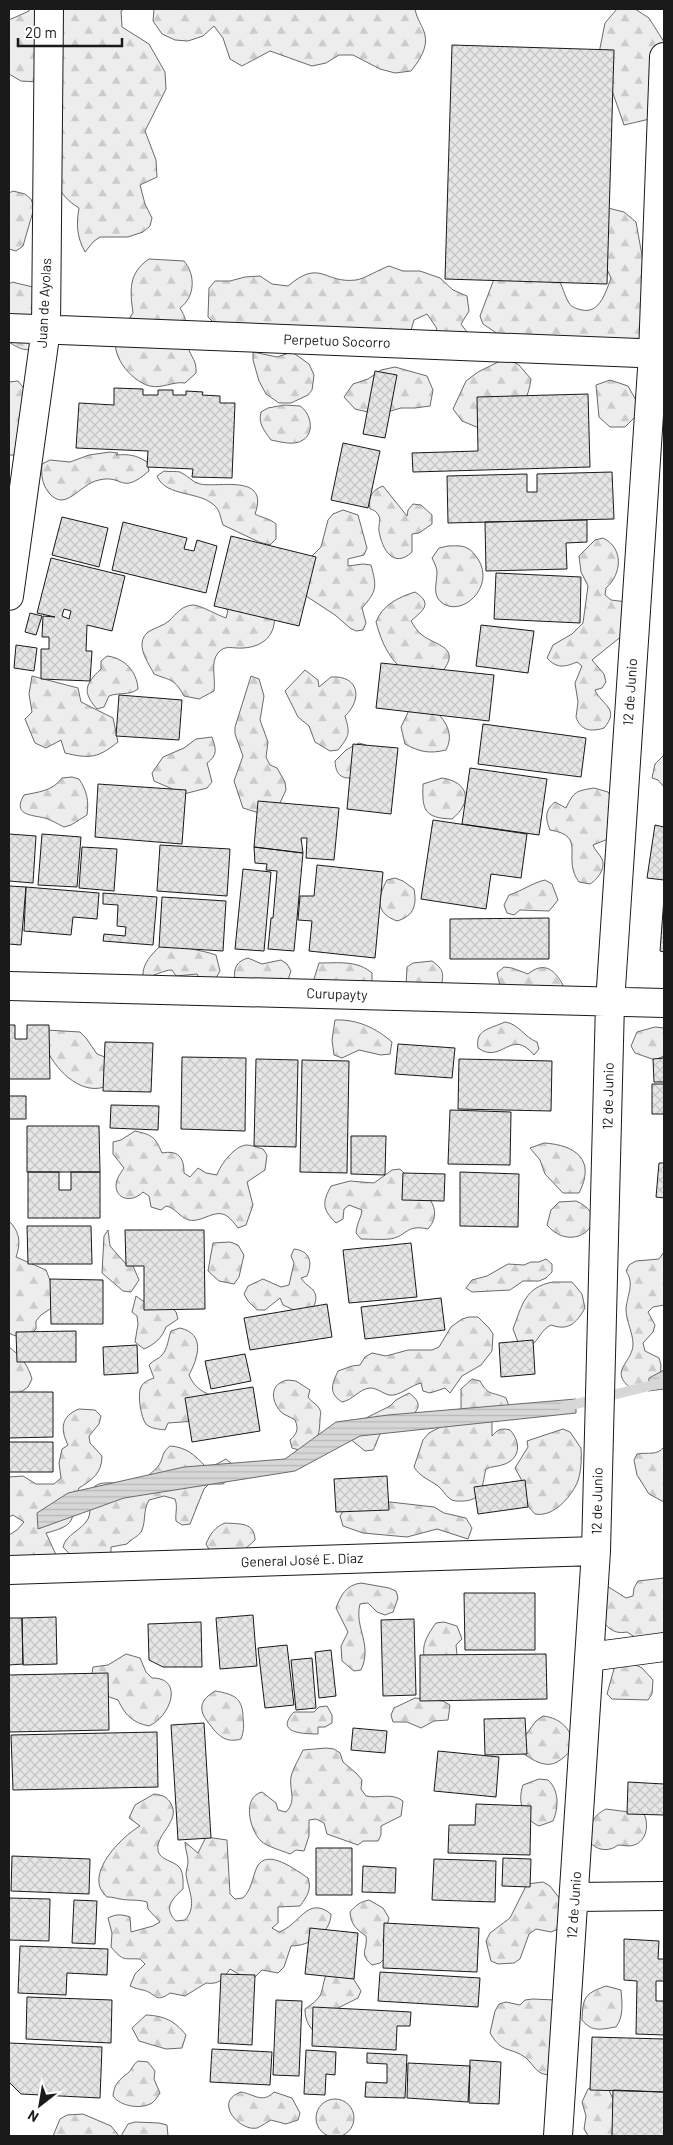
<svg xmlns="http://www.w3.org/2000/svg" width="673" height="2145" viewBox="0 0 673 2145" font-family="Barlow,sans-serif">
<defs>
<pattern id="forest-firs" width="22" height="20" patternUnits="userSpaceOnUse" patternTransform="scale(1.25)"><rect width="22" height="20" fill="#ededed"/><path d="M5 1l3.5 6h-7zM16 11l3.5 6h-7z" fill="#cbcbcb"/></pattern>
<pattern id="water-rules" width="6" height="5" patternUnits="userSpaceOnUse" patternTransform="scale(1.25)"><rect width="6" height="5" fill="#d7d7d7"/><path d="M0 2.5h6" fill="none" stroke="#b8b8b8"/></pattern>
<pattern id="building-cross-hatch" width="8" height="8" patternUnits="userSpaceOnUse" patternTransform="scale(1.25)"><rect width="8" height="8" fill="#e6e6e6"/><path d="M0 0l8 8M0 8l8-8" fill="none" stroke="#c5c5c5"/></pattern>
</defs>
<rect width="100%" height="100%" fill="#fff"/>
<path fill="url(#forest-firs)" stroke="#6a6a6a" d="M29,9H124L121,11L122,27L149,44L165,72L166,89L145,131L156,160L157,177L140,185L145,204L152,218L150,226L143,232L128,237H100L94,241L85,252C77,237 76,225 79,208C56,194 55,179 50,154L62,142L38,82L21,81L9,74V20L29,11Z
M154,9H415C417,20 423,26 425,35C428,48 419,61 411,71L395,73L380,69L353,55H339L326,63L312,66L270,51L242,66L230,59L223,38L214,26L203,36L188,41L175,40L162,34L153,21Z
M617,9H635L649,18L664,42V108L654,118L624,125L599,53L605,23Z
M13,191L25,194L31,199L34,208L23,246L16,251L9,249V193Z
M608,208L624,212L636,222L643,261L641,278L647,289L645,344L501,336L483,324L480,316L494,279L557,277C563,286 564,295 569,303C571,307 577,309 582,310C600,314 606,291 611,278L601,256Z
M149,259L184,261C196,275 195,297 180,308C191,327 185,329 188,347C191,358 197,360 196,373L185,383C173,381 162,389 150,386C130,381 107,352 118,331C122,325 129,320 133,313C130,291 128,273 149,259Z
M389,266L403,271H420L440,278L453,290L467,296L469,311L461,324L470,336L440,342L436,327L427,314L414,320L410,334L218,327L208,317L209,288L215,281H230L245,277L260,276L272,284L288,286C321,258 324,284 356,280C364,279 380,269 389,266Z
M12,282L37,288L34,349C23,351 18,348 9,342V284Z
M253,352L277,357L292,352L309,364L314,375L312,390L308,395L291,403H279L266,394L259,381L253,360Z
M506,358L519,365L531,379C526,415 509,415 479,428L462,421L453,409L466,381L478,372Z
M395,367L427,376L433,390L430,406L415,408H401L387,412L372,413L355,409L344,397L353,384L368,379L381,370Z
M610,380L628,386L637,402L635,417L625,427H610L599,417L596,385Z
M18,381L26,391L24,455H9V382Z
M284,405L300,406C311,413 315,433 303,440C294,446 281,442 271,440C264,430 258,424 261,412L268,408Z
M110,452L118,453L116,455C129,454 136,455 147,462L149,471C120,496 124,474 99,480C79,484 66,513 49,493C42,484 41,475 42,464L50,460L70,462L89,455Z
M164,471C169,472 176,471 180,472C187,475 192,482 200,484C218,488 270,473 255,514C262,518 269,518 276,524V539L270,545L259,542L223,525C221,520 220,511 216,507C201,490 166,498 157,476Z
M383,486L407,516L408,510L413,504L421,505L432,515V524L419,533L412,534V552C394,569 382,550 379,531C378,526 381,521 379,516C376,511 374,510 370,509C368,497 372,490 383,486Z
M343,510L358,515L367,548L364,555L348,559V566L363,564L371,565C377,587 377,591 362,608L366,623L363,630L356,631L350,628L335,615L303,594L310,558L321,547L328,520L333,514Z
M603,538C624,548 622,574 606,588L605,595L611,600L627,602L623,635L592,660L604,674L606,682L602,688L595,690C601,705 621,708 604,728C591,732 581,731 576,717L578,702L575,683L582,666L577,662C565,667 557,669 547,658L553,645L572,634L583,623L588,586L581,572L579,556L595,540Z
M448,546C454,546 462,545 467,548C472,550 475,555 478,559C496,587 461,619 441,602C432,594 437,583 437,572C437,568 434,562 432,558L439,548Z
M415,592C434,604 422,611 411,621C414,626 417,631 422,635C436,646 462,647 442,672L410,676C390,660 383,647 376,622C382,605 399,597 415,592Z
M220,602L274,613C277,634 264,647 243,648C233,649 225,644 218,653C210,662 216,679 214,691L199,699L184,696C174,678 171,681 154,674C148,662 134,644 148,632C154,628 163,626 169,621C176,614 182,605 194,605C202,606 217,615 226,618L228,611Z
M107,656C124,658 137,671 138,689C129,696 119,692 109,696L104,707L97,709C82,692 85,684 101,669V661Z
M305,670L318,680L319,687L331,677C359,675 363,699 345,716C350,733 350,735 338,750L330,751L315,742L309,726L298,717L285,691Z
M32,676L78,688L81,702L113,718L118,742C98,758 90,759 65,753L61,740L46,748L35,743L25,719L32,712L29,694Z
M251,676L259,679L264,696L260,720L268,742L266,757L270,765L277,768L285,782L286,790L279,805L259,813L243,808L234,781L243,756L235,734V727Z
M412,704H429C442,717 456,731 446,750C429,754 420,752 405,744L401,727Z
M212,737C216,749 218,755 207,763L212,782L207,788L184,794L154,781L152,773L163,757L184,748L196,739Z
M359,743L366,745L371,757L362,777C346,779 336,780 335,761L346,750Z
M664,755V787L658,780L652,778L655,764Z
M72,777L79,779C87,791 89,801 87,815L71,825L64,827C58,824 51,820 45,818C31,815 12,815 24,795C38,792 53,791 62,778Z
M442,778C469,782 473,802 452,819C424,818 422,810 423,784Z
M594,788L608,792L615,804L608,839L593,845C595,851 599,853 602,859C606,868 598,879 590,884L579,882C561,858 588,836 550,830C545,818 545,810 555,802L566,808C574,791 576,791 594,788Z
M395,878L403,881L414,889C417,905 414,916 397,921C375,913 377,898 387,880Z
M545,880L552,884L558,900L549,911L520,910L514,915L507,913L504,905L509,895C522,891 532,883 545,880Z
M165,941C182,949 199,949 216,955L220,971L216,978L200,980L197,974L176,976L172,970C162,970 155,977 143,977C142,961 155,952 165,941Z
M248,958L262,964L281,960L287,964L291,971L286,986L235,980C233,968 237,961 248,958Z
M432,961C444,970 444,973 441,987L406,986L407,967L413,963Z
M319,963C338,963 357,960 372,973V989L317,986L314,979Z
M504,967L512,968L528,974C545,960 556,971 564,987L500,986L497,973Z
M335,1020C357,1019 376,1028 392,1042L390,1054L381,1055L359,1050L342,1058L334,1055L332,1040Z
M505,1022C519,1024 524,1037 537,1042L539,1049L534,1055C511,1027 502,1065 478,1048C475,1029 490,1029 505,1022Z
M655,1027L664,1028V1056L655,1060L635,1053L631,1046L637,1032Z
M46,1030L80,1032L86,1038L97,1054L110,1059L109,1085C84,1098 57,1072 47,1050C45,1045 46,1036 46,1030Z
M135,1131C153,1135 155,1137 162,1153C178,1150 184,1157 184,1173L190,1177L198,1168L206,1173L217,1175C220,1165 235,1145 247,1145C252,1145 258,1148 263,1149L267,1155L265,1170L247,1182L253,1205L246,1225L238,1228C235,1224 231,1219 227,1216C215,1208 202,1223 189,1220C179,1217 176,1208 166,1206L161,1210L151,1207L149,1196L143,1192C135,1201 117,1202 116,1186C116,1179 120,1174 124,1168L113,1154V1142L121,1140Z
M544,1143C576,1145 596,1160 579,1193H563L545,1174L540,1160L530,1148Z
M400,1169C415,1185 449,1205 428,1229C405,1224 408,1236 390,1239C381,1240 371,1239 361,1239L356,1233C357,1222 361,1219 362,1210L349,1205L344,1209L343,1219L336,1223C322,1209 322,1203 331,1186L350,1181L374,1183L392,1170Z
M576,1201C616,1218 574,1257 547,1225L551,1210L559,1202Z
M9,1221C20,1232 21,1243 16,1257L46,1270L55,1293L53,1307L41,1315L36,1321V1329C28,1338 20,1339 9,1333Z
M108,1230L110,1246L126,1264L133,1266L139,1280L131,1292L123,1291L102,1273L104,1236Z
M230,1242L238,1245L244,1255L239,1277L234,1284L219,1281L208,1271L213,1243Z
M294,1249C310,1251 313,1262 307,1276L301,1278C305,1284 309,1286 313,1290C320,1298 313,1311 305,1315L283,1305L280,1298L265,1310H257L248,1301L244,1294L248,1286L263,1279L281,1287L289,1285L294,1263L291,1256Z
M664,1252V1305L653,1307L648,1312L655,1325L653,1332L643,1343L645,1351L659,1358L661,1365L660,1380L632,1389C607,1371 633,1363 633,1344C633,1333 626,1321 626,1309C627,1295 635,1284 626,1271L629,1265L636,1261L659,1259Z
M546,1259L552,1264V1272L546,1278L539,1281H523L510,1290L472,1292L466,1288L472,1280L487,1276L508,1264L524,1265L531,1262H539Z
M553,1282H572L582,1294L585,1308C576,1324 568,1331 551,1325C541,1330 540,1338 532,1345L518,1342L513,1329C522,1305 525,1287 553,1282Z
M136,1296L143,1301H165L176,1312L178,1319L166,1327C162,1338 155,1344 144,1349L135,1342L138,1324L137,1316L132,1312Z
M469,1317H478L489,1328L493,1334L492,1351L481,1365L462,1376L450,1393L445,1388L430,1393L423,1391L421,1383C411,1385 399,1397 389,1395C382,1393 377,1388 370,1388C359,1389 353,1400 342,1402C328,1393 332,1384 338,1371L352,1366L360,1365L365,1357L372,1353L386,1356L408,1350H432L439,1347L451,1327L462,1319Z
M180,1328C206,1334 198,1358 189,1375C193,1385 201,1392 211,1395L196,1421L168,1423L165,1430C159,1429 151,1429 146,1424C141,1418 137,1394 141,1387C144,1381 149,1380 154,1378L149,1365C153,1360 159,1359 162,1355C168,1348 168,1339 171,1331Z
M9,1347C21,1356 28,1365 32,1379L28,1387L15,1396L9,1394Z
M472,1379L480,1381C489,1397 492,1391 506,1398L509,1406L492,1420V1436C498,1429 501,1428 510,1430C522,1443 520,1460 502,1465C496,1467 492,1466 486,1469C482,1483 484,1500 464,1501C459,1501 453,1502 449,1498C445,1495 443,1490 438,1486C430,1480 420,1477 414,1467L423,1440L429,1433L450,1422L461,1412V1389Z
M288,1380L296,1381L310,1390L308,1397C311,1402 317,1404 319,1408C322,1413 320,1415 320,1420C319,1442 317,1438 299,1450L292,1448L290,1440C297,1434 299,1429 295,1420C291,1417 284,1415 281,1412C270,1400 270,1383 288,1380Z
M409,1393C436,1412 396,1422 384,1430C378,1434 377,1444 373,1450L365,1451L349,1438L354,1424L390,1406L396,1400Z
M79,1409L95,1410L101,1416L99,1424L89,1436L90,1443L102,1456C102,1473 92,1480 79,1488C68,1516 83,1524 46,1533L57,1557L9,1573V1535L17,1530L24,1522L13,1515L9,1517V1477L23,1476L36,1484H54L61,1478L59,1463L62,1449L68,1445C60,1429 61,1416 79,1409Z
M563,1429L570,1432L581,1448C582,1459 581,1478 575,1487C567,1501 552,1517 535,1514L525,1503L522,1481L515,1468L528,1447L527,1441Z
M170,1446C186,1447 195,1455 205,1466H213L226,1459L232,1464L229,1479L223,1484H209L204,1489L190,1524L182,1525L176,1521C175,1513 178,1507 175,1499L164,1496L149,1500C143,1510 146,1520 142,1530C140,1536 132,1538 127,1544L111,1547V1555L79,1564L63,1547C66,1534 81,1531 88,1519C93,1509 86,1493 95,1486C105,1479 122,1486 134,1483C141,1482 155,1471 159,1465C164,1457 161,1453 170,1446Z
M664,1447V1502L649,1494L637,1475L634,1460L637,1454C648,1452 657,1456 664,1447Z
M390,1502L434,1507L444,1513L466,1518L472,1528L468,1539L437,1529L407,1537L363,1533L343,1526L340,1516L346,1507L368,1508Z
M225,1523C239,1524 255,1522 255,1540L242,1552L210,1551L206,1544C210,1534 215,1527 225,1523Z
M664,1578V1645L641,1641L627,1632C611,1635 605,1625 597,1612L607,1586L626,1598L633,1596L634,1588L638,1581Z
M361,1583L389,1588L396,1591L398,1598L393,1612L385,1615L377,1612L368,1603L360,1604C354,1628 373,1644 361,1670L354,1671L342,1661L341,1646L348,1632L336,1608C341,1595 346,1585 361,1583Z
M444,1622L457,1626L462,1639L456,1645L458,1664L426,1663C420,1647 426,1637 436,1623Z
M126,1654L140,1658L146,1672L152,1678C185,1678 170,1717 149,1726C133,1723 125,1715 118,1700L101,1694L92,1674L93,1667L108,1665Z
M630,1662L642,1668L653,1680L652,1694L648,1700L612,1699L607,1694L615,1665Z
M215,1691C234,1694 243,1698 243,1718C244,1726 244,1731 241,1739C227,1743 219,1737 211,1726C199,1712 197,1702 215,1691Z
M415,1698L443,1701L450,1705L448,1720L434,1721L421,1728L407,1722H393L391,1715L394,1708Z
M327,1706L332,1715V1723L325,1727H318V1734C303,1734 274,1733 294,1712H314L319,1707Z
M543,1716C561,1718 573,1730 573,1748C556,1767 547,1770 524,1754L522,1740L536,1721Z
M326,1748L334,1749L340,1753L343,1762L357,1774L362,1780L361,1789L366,1796C379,1799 391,1792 403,1801L401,1816L381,1826V1835L378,1841H363L358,1845L327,1834L324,1823L316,1819L309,1820V1836L304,1851L296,1850L290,1854C281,1850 267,1847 261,1841C249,1829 242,1797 262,1792L276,1803L278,1810L286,1812C297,1801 289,1790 291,1777C293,1768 299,1759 303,1750Z
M539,1779L548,1780C559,1790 559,1807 553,1821L539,1826C523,1819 517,1802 523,1785Z
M154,1794C161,1795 166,1796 170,1802C181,1819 161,1830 158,1845C156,1860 170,1859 178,1866C184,1871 183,1882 183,1889C172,1899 163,1908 176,1921L185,1920C198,1906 188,1890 186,1874C186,1870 188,1866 188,1862C188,1855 185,1849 185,1842L198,1853L206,1837L227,1840L230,1894L235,1899L243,1898C252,1889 252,1878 257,1867C267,1847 297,1871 308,1878C312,1890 307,1896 300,1906L278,1907V1923L272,1928L279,1932C300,1925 307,1895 331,1914C331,1933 309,1946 291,1946L284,1967L278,1973L262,1970L255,1977L249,1980L230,1969C223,1979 219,1985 206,1983L185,1996L170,1993C155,2004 156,1993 143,1990C137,1989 135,1988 130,1986L135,1974L145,1964L140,1959C123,1958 124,1962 111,1947L112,1933L108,1918C116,1914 121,1914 130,1917L131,1932L153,1926L160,1922L148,1909L147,1902C137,1899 129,1901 120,1899C115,1898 113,1897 107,1897C82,1876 121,1837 140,1826L129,1818L135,1805Z
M606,1809L644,1814C649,1824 647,1841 634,1845C629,1847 623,1845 618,1845C608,1853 595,1850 588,1840C590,1825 592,1816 606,1809Z
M543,1882L550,1886L566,1907L561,1928L551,1932L536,1929L529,1934L520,1959L514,1963L498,1964L491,1961L486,1941L490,1933L510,1918L527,1884Z
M369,1900L383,1908L389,1918L383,1940L385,1958L380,1963L372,1965C358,1953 368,1951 366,1936C356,1929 351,1925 350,1912C356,1905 360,1902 369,1900Z
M327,1972L353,1978L361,1991L358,1998L338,2008L339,2015L319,2035C309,2029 305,2020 305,2009C327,1994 319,1993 327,1972Z
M606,1986L621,1990C622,2003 624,2016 616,2027C601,2029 593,2033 582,2020C583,1997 584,1994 606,1986Z
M533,1999L555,2000L551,2075C536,2075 535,2066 526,2058C510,2046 503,2055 490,2033L495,2011L499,2004L506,2002L520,2005L525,2000Z
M146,2015C164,2016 174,2020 186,2035L182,2048L166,2049L139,2041L132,2028Z
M138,2061L148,2062L155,2071L154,2079L160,2093C158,2096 155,2101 152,2103C140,2110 120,2106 113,2096C114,2084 119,2080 128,2073C132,2070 133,2064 138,2061Z
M595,2086L609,2090L626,2129L619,2136H588L584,2129L586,2116L582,2102L588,2089Z
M241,2092C254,2094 262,2104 274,2092L292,2098L300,2113L298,2120L286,2124L271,2120C267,2122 262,2126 257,2128C241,2132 212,2102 241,2092Z
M316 2118a19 19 0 1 1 38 0a19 19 0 1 1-38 0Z
M83,2114L111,2126L119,2136H53L60,2119L67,2115Z
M135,2122L159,2123L167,2125L168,2136H121L128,2124Z"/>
<path fill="url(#water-rules)" stroke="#6a6a6a" d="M664,1370V1389L648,1391L649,1378Z
M576,1399V1413L360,1436L295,1471L124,1498L38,1529L37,1513L68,1493L184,1467L285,1459L336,1422L388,1415Z"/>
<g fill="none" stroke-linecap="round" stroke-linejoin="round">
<path stroke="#d7d7d7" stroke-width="10" d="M564,1407L661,1383L664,1380"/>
</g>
<path fill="url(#building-cross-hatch)" stroke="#1a1a1a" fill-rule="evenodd" d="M452,45L614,50L607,284L445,279Z
M375,371L397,375L385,438L363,434Z
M114,388L143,389V395H158V390H173V395H186V391L203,392L202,395L220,396V403H235L232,478L192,477L193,469L147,467L148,451L76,448L79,403L114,405Z
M588,394L590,467L413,472L412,453L478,451L477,397Z
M343,443L380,451L368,508L331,500Z
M612,472L614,519L448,523L447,476L527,474V492H537V474Z
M62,517L108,528L99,567L52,555Z
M587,520V542L566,543L567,569L486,571L485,522Z
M123,522L187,538L184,549L194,551L197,540L217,546L206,593L112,570Z
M231,536L316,557L299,626L214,606Z
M51,558L125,576L112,631L87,625L86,651H92L90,681L41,679V649H49V637H42L43,616L55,617L37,613ZM64,609L71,611L69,619L62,616Z
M496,573L581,577L580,623L494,619Z
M30,613L42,616L36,635L25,632Z
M481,625L534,631L528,673L476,666Z
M16,645L37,648L34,671L14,668Z
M381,663L494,675L489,721L376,708Z
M119,695L182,700L179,740L116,736Z
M483,724L586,738L581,777L478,764Z
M353,744L398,748L391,814L347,809Z
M470,768L547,779L539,835L462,824Z
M98,784L186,790L182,844L95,837Z
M258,801L339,808L334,860L306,858L307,838H301L303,853L254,847Z
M433,820L527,834L521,878L491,874L486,909L421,899Z
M655,825L664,827V880L647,878Z
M9,834L36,836L33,883L9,881Z
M42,834L81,837L77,887L38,885Z
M160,845L230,849L227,896L157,891Z
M82,847L117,849L114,891L79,888Z
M254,847L303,853L294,951L268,949L271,918H273L277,871L266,870L267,864L255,863Z
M317,865L383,872L375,958L309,951L312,921L298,920L300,896H314Z
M243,869L271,872L264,951L235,949Z
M9,886L26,887L21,945L9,944Z
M26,887L99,893L97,919L73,917L71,935L24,931Z
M103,893L157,897L153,945L103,941L104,934L125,936L126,927L117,926L118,905L103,904Z
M162,897L226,901L223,951L159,947Z
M664,898V952L660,951Z
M549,918V959H450V919Z
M9,1025H15V1039H27V1025H49L50,1079H9Z
M105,1042L153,1043L151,1092L103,1091Z
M398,1044L455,1048L452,1078L395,1074Z
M182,1057L246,1058L245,1131L181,1129Z
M664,1058V1082H654L653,1059Z
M256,1059L298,1060L296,1147L254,1146Z
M459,1059L552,1061L551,1111L458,1109Z
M302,1060L349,1061L347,1173L300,1172Z
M652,1084H664V1114H652Z
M9,1096H26V1119H9Z
M111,1105L159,1106L158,1130L110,1128Z
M450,1110L511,1112L510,1165L448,1164Z
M27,1126H99L100,1172H27Z
M351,1136H386L385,1175L351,1174Z
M659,1163H664V1198L656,1197Z
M28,1172H59V1190H71V1172H100V1218H28Z
M460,1172L519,1174L518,1227L460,1226Z
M403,1173L445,1174L444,1201L402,1200Z
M27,1226H91L92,1264H28Z
M125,1230H204L205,1309L144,1310V1266H126Z
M411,1243L417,1297L349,1303L343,1250Z
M50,1279L103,1280V1324H51Z
M441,1298L445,1330L365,1339L361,1307Z
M327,1304L332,1337L250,1350L244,1318Z
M76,1331V1362H17L16,1332Z
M533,1340L535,1374L501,1377L499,1343Z
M137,1345L138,1373L104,1375L103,1347Z
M245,1354L251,1381L211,1389L205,1361Z
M253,1387L260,1431L192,1442L185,1398Z
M9,1392H53V1437L9,1438Z
M9,1442H53V1472H9Z
M387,1476L389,1510L336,1512L334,1479Z
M525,1480L528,1507L478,1514L474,1487Z
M464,1593H535V1650H465Z
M253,1615L257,1666L220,1669L216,1618Z
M56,1617L57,1664L23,1665L22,1618Z
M9,1618H22L23,1664L9,1665Z
M414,1619L416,1695L383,1696L381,1620Z
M201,1622L202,1667H163L149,1660L148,1624Z
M287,1645L294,1705L265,1708L258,1648Z
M331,1650L336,1696L319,1698L315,1652Z
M546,1654L547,1699L420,1701V1655Z
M312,1658L316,1708L296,1710L291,1660Z
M108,1673L109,1730L9,1732V1675Z
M525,1718L527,1754L485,1755L484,1719Z
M204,1723L211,1838L178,1840L171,1725Z
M353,1728L387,1731L385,1753L351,1750Z
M157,1732L158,1787L13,1790L11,1735Z
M438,1751L499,1757L496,1797L434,1791Z
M628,1782L664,1784V1815L627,1814Z
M476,1804L531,1806L530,1855L448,1853L449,1825H475Z
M316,1848H352V1895H316Z
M12,1856L90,1859L89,1894L11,1891Z
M503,1858L531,1859L530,1887L502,1886Z
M434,1859L496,1861L495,1902L432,1900Z
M363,1866L396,1868L395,1893L362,1892Z
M9,1898L50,1899L49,1941L9,1940Z
M74,1900L97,1901L95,1944L72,1943Z
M384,1923L479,1928L477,1972L383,1968Z
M310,1928L358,1933L354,1979L305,1974Z
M624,1939L659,1941L658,1959H664V1981H656V2001H664V2035L636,2034L637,1981L624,1980Z
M20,1946L108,1949L107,1975L67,1973L66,1995L18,1993Z
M380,1972L480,1978L478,2007L378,2001Z
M221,1974L255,1975L252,2045L218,2043Z
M27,1997L112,2000L111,2043L26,2039Z
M276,2000L302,2001L299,2076L273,2075Z
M313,2007L411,2012L410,2026H397L396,2050L312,2046Z
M592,2037L664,2039V2092L590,2090Z
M9,2043L102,2047L100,2098L21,2094L9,2082Z
M212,2049L272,2052L270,2085L210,2082Z
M306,2050L336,2052L335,2075L326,2074L325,2095L304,2094Z
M367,2053L407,2055L405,2098L365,2097L366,2082L387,2083V2064L367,2063Z
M470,2060L501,2062L499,2104L469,2103Z
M408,2063L470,2066L468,2102L407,2098Z
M613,2090L664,2092V2136H612Z"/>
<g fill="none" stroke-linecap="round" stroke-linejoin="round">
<g stroke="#1a1a1a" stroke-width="30">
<path id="street" d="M9,328L664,354
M9,596L46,329L49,9
M9,986L664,1003
M9,1570L596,1551
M589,1657L664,1647
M574,1897L664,1896
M558,2136L596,1551L610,1003L653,354L664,57"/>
</g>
<use href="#street" stroke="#fff" stroke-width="28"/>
</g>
<g text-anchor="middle" stroke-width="4" stroke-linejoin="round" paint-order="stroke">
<g font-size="14" fill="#1a1a1a" stroke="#fff">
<text transform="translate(44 303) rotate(-87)" y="5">Juan de Ayolas</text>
<text transform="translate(337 341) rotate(2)" y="5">Perpetuo Socorro</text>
<text transform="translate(630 692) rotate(-86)" y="5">12 de Junio</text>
<text transform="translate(337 994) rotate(2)" y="5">Curupayty</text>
<text transform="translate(608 1096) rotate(-89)" y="5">12 de Junio</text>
<text transform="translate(597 1501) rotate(-89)" y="5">12 de Junio</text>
<text transform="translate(302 1560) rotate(-2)" y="5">General José E. Diaz</text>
<text transform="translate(574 1905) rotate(-86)" y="5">12 de Junio</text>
</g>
</g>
<rect width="673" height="2145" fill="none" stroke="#1a1a1a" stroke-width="20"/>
<g transform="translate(40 2105) rotate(211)" stroke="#ffffff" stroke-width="4" paint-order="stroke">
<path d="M0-4L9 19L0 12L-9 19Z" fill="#1a1a1a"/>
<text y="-8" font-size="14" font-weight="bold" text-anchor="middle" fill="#1a1a1a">N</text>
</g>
<path d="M18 38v8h104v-8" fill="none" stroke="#1a1a1a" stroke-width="2.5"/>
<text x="25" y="38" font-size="15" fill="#1a1a1a" stroke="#ffffff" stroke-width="4" paint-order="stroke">20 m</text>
</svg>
